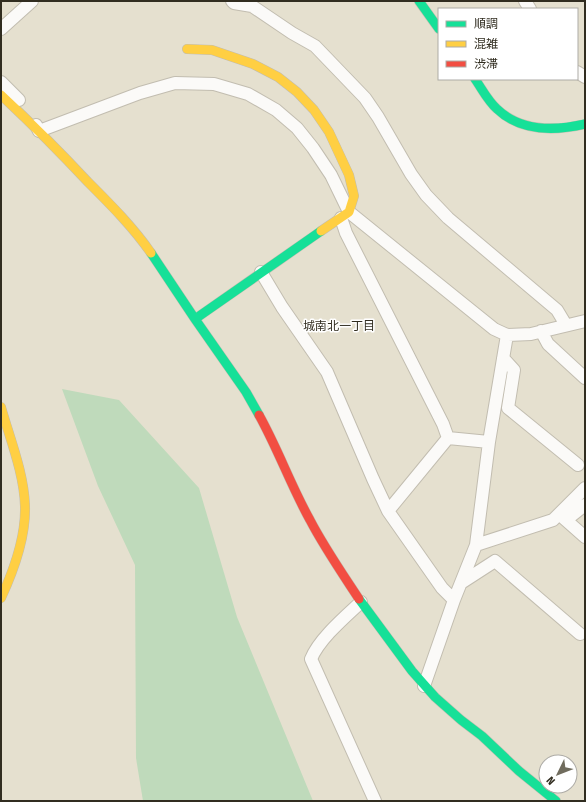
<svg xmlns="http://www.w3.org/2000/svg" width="586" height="802" viewBox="0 0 586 802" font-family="'Fira Sans Condensed','Noto Sans JP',sans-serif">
<rect width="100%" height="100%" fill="#e5e0cf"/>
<path fill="#bfdabb" d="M62,389L119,400L199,488L237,617L313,801H143L136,758L135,565L98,486Z"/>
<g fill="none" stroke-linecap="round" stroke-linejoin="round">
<g stroke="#c2bdb0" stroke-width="14">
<path id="street" d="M232,1L234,3L252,6L292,33L315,46L365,98L378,117L411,174L426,195L448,218L557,310L566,325
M525,1L530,9
M1,29L32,1
M577,72L585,77
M1,82L19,100
M36,125L39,131L140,93L175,83L214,84L248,94L276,110L297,128L313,148L331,175L349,212L494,329L507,335L531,334L585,321
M341,218L346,233L443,424L448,438
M261,272L282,307L327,372L373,479L388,511L442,588L454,600
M541,331L548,344L585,378
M503,358L514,370L508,408L578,465
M388,511L448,438L489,442
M559,514L585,537
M566,520L585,505
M476,545L553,520L585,488
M461,583L495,561L580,634
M361,602C345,617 319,639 311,659L375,801
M424,686L454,600L476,545L489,442L507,335"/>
</g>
<g stroke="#c2bdb0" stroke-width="10">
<path id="fast" d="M419,1L439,29
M475,79C482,89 488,101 497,109C521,132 555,131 585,124
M151,253L195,319L246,392L259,415
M195,319L321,231
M359,599L412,671L435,697L461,720L482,736L519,771L556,801"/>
</g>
<g stroke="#c2bdb0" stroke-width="10">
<path id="slow" d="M187,49L212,50L253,64L278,77L297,92L314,110L329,132L349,175L354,196L349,212L321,231
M1,95C31,123 60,152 88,182C110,204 133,227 151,253
M1,407C10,439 24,473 25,506C26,537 14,570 1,598"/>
</g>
<g stroke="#c2bdb0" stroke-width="10">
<path id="jam" d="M259,415C278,449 291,486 310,520C324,547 342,573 359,599"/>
</g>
<use href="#street" stroke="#fbfaf8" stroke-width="12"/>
<use href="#fast" stroke="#16e098" stroke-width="9"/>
<use href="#slow" stroke="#ffcf43" stroke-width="9"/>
<use href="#jam" stroke="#f24e42" stroke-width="9"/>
</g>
<g text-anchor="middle" stroke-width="3" stroke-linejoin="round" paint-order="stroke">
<g font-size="12" fill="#312d20" stroke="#fff">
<text x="339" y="330">城南北一丁目</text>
</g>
</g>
<rect width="586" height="802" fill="none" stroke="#312d20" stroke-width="4"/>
<rect x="438" y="8" width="140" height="72" fill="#ffffff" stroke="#adaba6"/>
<rect x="446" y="21" width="20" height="6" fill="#16e098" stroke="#adaba6"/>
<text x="474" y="28" font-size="12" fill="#312d20">順調</text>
<rect x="446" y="41" width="20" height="6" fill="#ffcf43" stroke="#adaba6"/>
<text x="474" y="48" font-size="12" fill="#312d20">混雑</text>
<rect x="446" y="61" width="20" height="6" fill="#f24e42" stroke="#adaba6"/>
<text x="474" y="68" font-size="12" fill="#312d20">渋滞</text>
<g transform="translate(558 774) rotate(227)"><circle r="19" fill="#ffffff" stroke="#adaba6"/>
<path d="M0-3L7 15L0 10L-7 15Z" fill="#706c5d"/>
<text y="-6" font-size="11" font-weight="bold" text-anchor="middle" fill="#312d20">N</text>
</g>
</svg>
